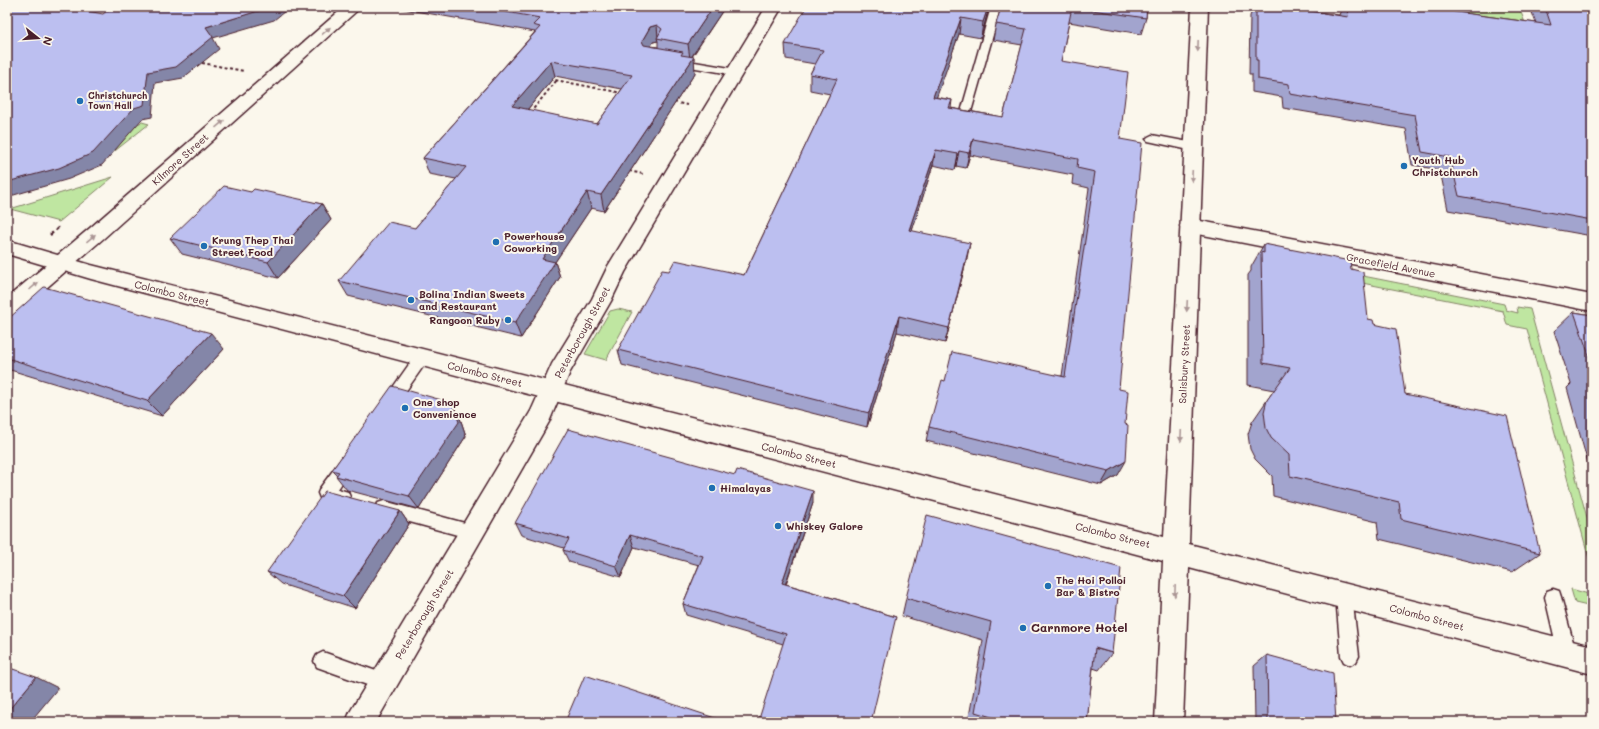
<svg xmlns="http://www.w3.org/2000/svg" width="1599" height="729" viewBox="0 0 1599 729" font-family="Mali,sans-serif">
<rect width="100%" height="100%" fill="#fbf7ec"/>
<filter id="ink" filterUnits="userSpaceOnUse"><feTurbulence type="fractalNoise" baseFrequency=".025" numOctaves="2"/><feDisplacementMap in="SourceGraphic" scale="8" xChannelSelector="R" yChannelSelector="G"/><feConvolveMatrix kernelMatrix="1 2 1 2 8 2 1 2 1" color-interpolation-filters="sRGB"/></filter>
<g filter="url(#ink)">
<path fill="#bfe6a1" stroke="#848266" d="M1392,7H1519L1530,36Z
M142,122L149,124L111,154L87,149L96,141Z
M113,177L59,222L10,209Z
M1348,273L1504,304L1506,310L1518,313L1517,307L1530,309L1592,536V570L1527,329L1507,325L1503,311L1352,281Z
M618,309L632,312L606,360L585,354L610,311Z
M1571,589L1592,595V607L1575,603Z"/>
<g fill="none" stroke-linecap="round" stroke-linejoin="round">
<g stroke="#4a1f2b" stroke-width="3">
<path id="service" d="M991,7H1001L971,112L966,115L961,112Z
M677,59L736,69L741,72L736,75L673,64L672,62L673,60Z
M1152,135L1194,143L1198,144L1200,147L1198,150L1194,151L1148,141L1146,139L1148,137Z
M422,352L427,353L429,357L427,361L394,408L389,410L384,408L382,404L384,400L417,353Z
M348,455L353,457L356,462L338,489L348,492L350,497L348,502L342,504L320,498L318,493L320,488L343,457Z
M384,501L472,525L478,527L480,532L478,537L472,539L384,515L378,513L376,508L378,503Z
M1344,588L1350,590L1352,596L1359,656L1356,662L1350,665L1344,662L1341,656L1336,596L1338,590Z
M1553,589L1559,591L1561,597L1576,653L1573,659L1567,662L1561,659L1558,653L1545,597L1547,591Z
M323,652L390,676L393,682L390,688L384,691L317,667L314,661L317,655Z"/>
</g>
<g stroke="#4a1f2b" stroke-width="3">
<path id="minor" d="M766,7H782L625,272L611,301L570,372L549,422L376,722H346L350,712L531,411L552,364L592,299L608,266Z
M1190,219L1592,295V311L1183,231L1180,226L1183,221Z"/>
</g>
<g stroke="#4a1f2b" stroke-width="3">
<path id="tertiary" d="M1192,7H1208L1189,544L1592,646V674L1189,568L1183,722H1155L1163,561L91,279L7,254V240L91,265L1164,537Z"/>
</g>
<g stroke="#4a1f2b" stroke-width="3">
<path id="secondary" d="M344,7H361L104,238L14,316L7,318V298L90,228Z"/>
</g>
<path stroke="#4a1f2b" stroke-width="2" stroke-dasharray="3 2.5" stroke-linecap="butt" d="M1449,7L1455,10
M202,63L244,71
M550,79L622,93
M674,102L687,105
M530,113L557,80
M629,171L643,174"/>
<path stroke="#4a1f2b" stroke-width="2.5" stroke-dasharray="4 3" stroke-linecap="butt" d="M50,235L58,228H61"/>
<use href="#service" fill="#fbf7ec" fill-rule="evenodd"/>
<use href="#minor" fill="#fbf7ec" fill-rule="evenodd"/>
<use href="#tertiary" fill="#fbf7ec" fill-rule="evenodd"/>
<use href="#secondary" fill="#fbf7ec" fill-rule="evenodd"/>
</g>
<path fill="#a2a4ce" stroke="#4a1f2b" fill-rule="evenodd" d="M392,7H725L692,57L695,73L604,211L591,208L555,262L560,277L521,338L348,296L339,281L415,228L456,179L429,174L423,158L535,32ZM658,41V47L651,46L653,42ZM555,76L622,89L597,124L527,110Z
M989,7L981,38L959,34L936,97L952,100L951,108L1003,117L1022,45L993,40L996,24L1001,7H1147L1146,18L1141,34L1069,22L1061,61L1120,139L1118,475L1101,485L926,441L929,427L945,381L1062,376L1089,188L1072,184L1073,175L970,155L966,168L956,166L955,170L933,165L912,231L967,258L945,343L897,332L867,427L622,365L618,350L669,271L744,275L830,94L810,90V74L815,64L786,59L785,44Z
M1254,7H1285L1339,15L1342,7H1420L1536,23L1530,7H1592V236L1448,210L1440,170L1412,165L1406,129L1283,108L1282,97L1252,92V74H1249L1250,16Z
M251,192L322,204L331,220L278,278L182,254L170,238Z
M1264,244L1351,269L1368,319L1374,324L1405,394L1540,553L1512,572L1379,539L1377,522L1273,496L1272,476L1255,459L1250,449L1248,434L1252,422L1274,390L1248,385V275L1251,271V267Z
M1574,312L1592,315V478L1567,388L1571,384L1554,331Z
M7,320L224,349L162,416L7,369Z
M460,418L466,436L419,509L347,490L336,476L337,475L332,470Z
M813,503L786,584L896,617L783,644L686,615L683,604L699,565L634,547L621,577L569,562L563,550L564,548L521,535L515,523Z
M400,511L409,524L355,608L281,584L267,572Z
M906,598L1112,653L1099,670L1093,668L1087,722H968L983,640L902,616Z
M1267,655L1336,722H1255L1254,666Z"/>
<path fill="#8486a8" stroke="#4a1f2b" d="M270,7H290L274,20L213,38L219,49L183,78L155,83L152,117L142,119L102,165L69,179L7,197V182L148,72L206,27Z
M713,7H725L690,59L688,44Z
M988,7H989L981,38L983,22Z
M961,18L959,34L931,113L933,97Z
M657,25L658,38H657L658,41L653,42L645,56L642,41L650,27Z
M694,57L695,73L604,211L601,195Z
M551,61L555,76L517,122L512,106Z
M973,139L970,155L966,168L969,153Z
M936,150L933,165L907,246L909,230Z
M959,151L956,166L955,170L958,154Z
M587,192L591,208L555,262L560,277L521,338L515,323L542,259Z
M322,204L331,220L278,278L268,262Z
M970,243L967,258L945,343L949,328Z
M899,316L897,332L867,427L869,413Z
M211,333L224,349L162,416L147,401Z
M452,403L460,418L466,436L419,509L409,496Z
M1126,461L1118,475L1101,485L1109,471Z
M813,491V503L782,594V583Z
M400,511L409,524L355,608L343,596Z
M630,535L634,547L621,577L616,566Z
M7,635L11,636L7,641Z
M36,677L58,688L30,722H7V712Z"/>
<path fill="#bcbff0" stroke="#4a1f2b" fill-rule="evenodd" d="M7,7H67L103,14L112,7H270L268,8L206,27L213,37L176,67L148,72L144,105L134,108L93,153L59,168L7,182Z
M478,7H713L688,44L657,38L662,29L657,25L650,27L642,41L644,45L683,52L681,55L694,57L601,195L587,192L542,259L555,262L515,323L339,281L389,222L415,228L466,167L423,158L540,27L533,25L540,18ZM551,61L632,75L597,124L512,106Z
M806,7H988L983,22L961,18L933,97L952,100L949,108L1003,117L1026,29L996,24L1001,7H1072L1061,61L1128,72L1120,139L1142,143L1119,389L1128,391L1125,424L1128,425L1126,461L1109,471L929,427L942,380L945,381L952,352L1065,377L1095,172L1077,168L1078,159L973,139L969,153L959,151L958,154L936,150L909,230L970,243L949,328L899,316L869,413L618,350L662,270L669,271L675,260L744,275L837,79L810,74L823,50L785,44Z
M1072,7H1147L1146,18Z
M1256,7H1285L1348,17L1347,7H1420L1551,25L1545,7H1592V220L1459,196L1450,157L1422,152L1415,115L1290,94L1289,84L1258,79V60H1256Z
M224,186L251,192L254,189L322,204L268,262L170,238Z
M1264,244L1350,261L1351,269L1363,272L1368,319L1373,320L1374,324L1396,329L1405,394L1507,416L1540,553L1401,519L1399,502L1290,476L1289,455L1271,438L1266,428L1264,412L1267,400L1290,368L1263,363L1261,252L1264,253Z
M44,287L211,333L147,401L7,358V320Z
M1574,312L1592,315V364Z
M1588,370L1592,371V384Z
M392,386L452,403L459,422L409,496L336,476L339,472L332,470Z
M568,429L735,475L737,470L813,491L782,583L896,617L871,722H758L786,634L683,604L703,556L630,535L616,566L563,550L569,539L515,523Z
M325,491L400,511L343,596L267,572Z
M927,515L1121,568L1112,653L1095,648L1087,722H1008L975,712L991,622L906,598Z
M1267,655L1333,673L1336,722H1268Z
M7,667L36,677L7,712Z
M585,675L727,722H565Z"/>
<defs><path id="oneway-solid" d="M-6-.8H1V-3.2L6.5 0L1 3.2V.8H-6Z"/></defs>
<g fill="#ab9695">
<use href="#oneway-solid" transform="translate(326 31) rotate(-41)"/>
<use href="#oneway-solid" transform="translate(1198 46) rotate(92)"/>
<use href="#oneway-solid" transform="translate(220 124) rotate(-41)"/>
<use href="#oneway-solid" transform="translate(1192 176) rotate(93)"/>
<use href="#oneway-solid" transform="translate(91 238) rotate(-40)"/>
<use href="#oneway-solid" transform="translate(34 286) rotate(-41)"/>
<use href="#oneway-solid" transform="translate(1187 306) rotate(93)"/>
<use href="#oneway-solid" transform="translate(1181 436) rotate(93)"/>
<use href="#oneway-solid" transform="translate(1175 591) rotate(92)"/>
</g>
</g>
<g fill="#1f6fb2" stroke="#fbf7ec" stroke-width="1.5">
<circle cx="80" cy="101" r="4"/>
<circle cx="1404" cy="166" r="4"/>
<circle cx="496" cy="242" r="4"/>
<circle cx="204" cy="246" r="4"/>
<circle cx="411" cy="300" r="4"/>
<circle cx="508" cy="320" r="4"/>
<circle cx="405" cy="408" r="4"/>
<circle cx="712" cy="488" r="4"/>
<circle cx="778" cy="526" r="4"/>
<circle cx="1048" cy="586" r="4"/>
<circle cx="1023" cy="628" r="4"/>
</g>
<g text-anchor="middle" stroke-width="4" stroke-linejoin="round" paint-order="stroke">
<g font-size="9" font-weight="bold" fill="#4a1f2b" stroke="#fbf7ec" text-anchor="start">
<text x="88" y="99">Christchurch<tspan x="88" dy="10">Town Hall</tspan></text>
</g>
<g font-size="10" fill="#4a1f2b" stroke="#fbf7ec">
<text transform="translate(180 159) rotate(-42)" y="4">Kilmore Street</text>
<text transform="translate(1391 265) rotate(11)" y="4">Gracefield Avenue</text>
<text transform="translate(172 293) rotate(14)" y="4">Colombo Street</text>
<text transform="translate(582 332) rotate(-61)" y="4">Peterborough Street</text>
<text transform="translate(1184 364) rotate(-87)" y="4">Salisbury Street</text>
<text transform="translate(485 374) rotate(14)" y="4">Colombo Street</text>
<text transform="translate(799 455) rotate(14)" y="4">Colombo Street</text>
<text transform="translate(1113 535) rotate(14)" y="4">Colombo Street</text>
<text transform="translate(424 614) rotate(-59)" y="4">Peterborough Street</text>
<text transform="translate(1427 617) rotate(15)" y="4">Colombo Street</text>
</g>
<g font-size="10" font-weight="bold" fill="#4a1f2b" stroke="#fbf7ec" text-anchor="start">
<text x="1412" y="164">Youth Hub<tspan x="1412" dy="12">Christchurch</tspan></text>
<text x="504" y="240">Powerhouse<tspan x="504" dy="12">Coworking</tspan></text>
<text x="212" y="244">Krung Thep Thai<tspan x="212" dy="12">Street Food</tspan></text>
<text x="419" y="298">Bolina Indian Sweets<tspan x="419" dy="12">and Restaurant</tspan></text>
<text x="500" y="324" text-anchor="end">Rangoon Ruby</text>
<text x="413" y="406">One shop<tspan x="413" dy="12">Convenience</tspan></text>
<text x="720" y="492">Himalayas</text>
<text x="786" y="530">Whiskey Galore</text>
<text x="1056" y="584">The Hoi Polloi<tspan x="1056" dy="12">Bar &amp; Bistro</tspan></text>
</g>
<g font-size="12" font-weight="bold" fill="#4a1f2b" stroke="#fbf7ec" text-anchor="start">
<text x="1031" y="632">Carnmore Hotel</text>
</g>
</g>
<rect width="1599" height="729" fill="none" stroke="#fbf7ec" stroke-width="24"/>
<rect x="12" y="12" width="1575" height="705" fill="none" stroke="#4a1f2b" stroke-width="1.5" filter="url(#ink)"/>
<g transform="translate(38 38) rotate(107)" stroke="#fbf7ec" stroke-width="3" paint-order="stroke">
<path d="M0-3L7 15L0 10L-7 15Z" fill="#4a1f2b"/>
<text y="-6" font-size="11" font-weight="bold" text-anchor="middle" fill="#4a1f2b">N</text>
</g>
</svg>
